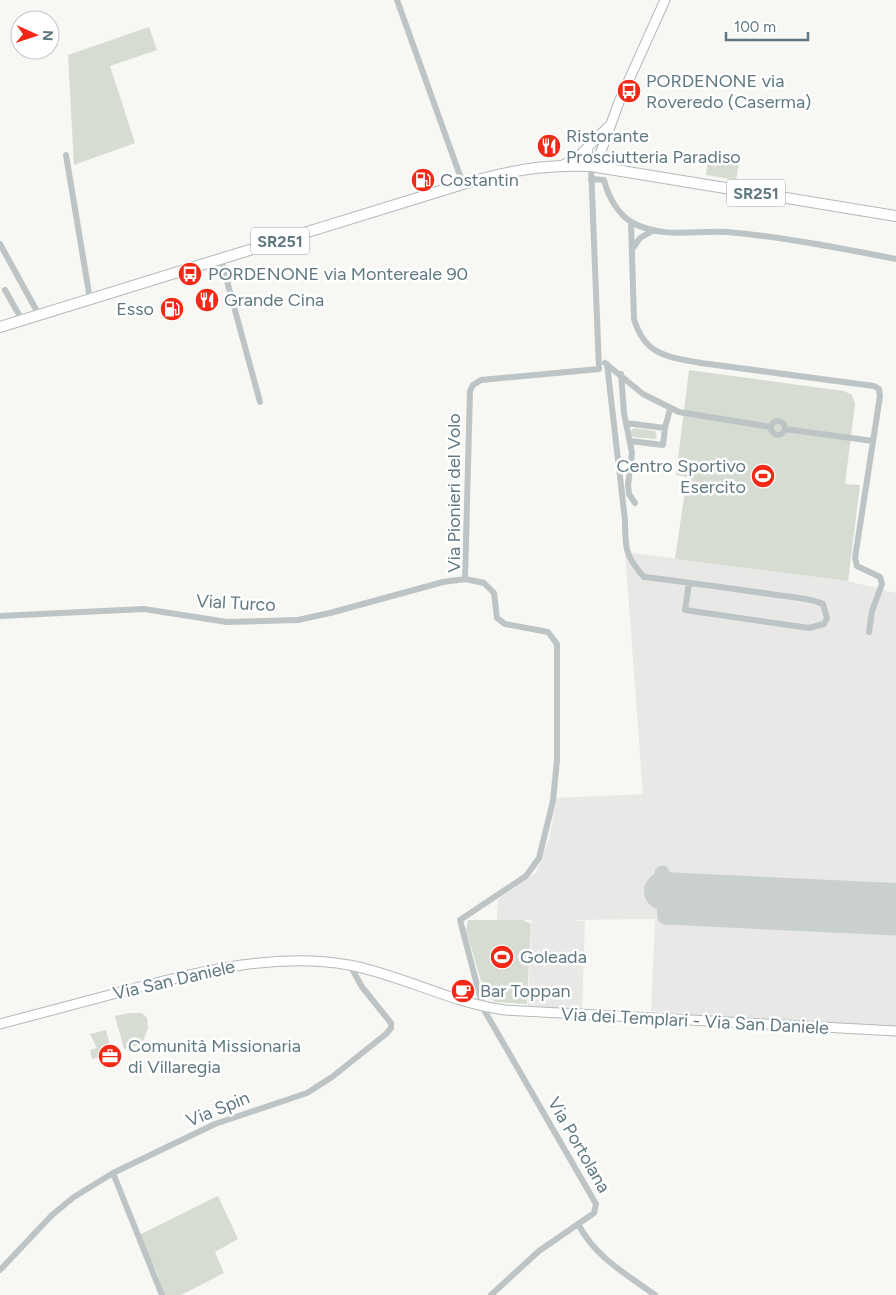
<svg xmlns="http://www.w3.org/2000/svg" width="896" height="1295" viewBox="0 0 896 1295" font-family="Figtree,sans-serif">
<rect width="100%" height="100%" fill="#f7f7f3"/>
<path fill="#e8e8e7" d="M625,552L848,581L896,593V1028L744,1020L651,1011L655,919L570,920L585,921L582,1010L528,1006L532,920H497L498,899L536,873L549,839L557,798L643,794Z"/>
<path fill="#d7dcd2" d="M149,27L157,50L110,66L135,143L74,165L68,55Z
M708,159L739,164L736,180L706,175Z
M689,370L844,391L852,395L855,404L845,484L860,485L848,581L675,559L687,477L676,475Z
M634,428L655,431L657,438L654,439L633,437L630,432Z
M468,920H523L531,924L527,1004L495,1002L485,995L466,930Z
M130,1013H142L147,1018L148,1028L142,1044L124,1049L115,1016Z
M106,1030L112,1053L92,1059L90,1050L97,1048L90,1034Z
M218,1196L238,1239L215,1252L224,1273L181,1295H163L158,1275L139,1235Z"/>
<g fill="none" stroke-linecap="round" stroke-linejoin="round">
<path stroke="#cad0d0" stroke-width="15" d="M662,873L665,917L896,928"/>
<path stroke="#cad0d0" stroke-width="38" d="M663,891L896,902"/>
<g stroke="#b1babd" stroke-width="11">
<path id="secondary" d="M588,147L587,158L591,166L599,157L619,102L665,0
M563,165L579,156L608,127
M0,1024C44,1012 88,1001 132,989C203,971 275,952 349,965C402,975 451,1003 505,1010L896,1031"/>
</g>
<g stroke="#b2b9bc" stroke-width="12">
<path id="primary" d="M0,327L463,184C510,171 541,164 591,166L896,216"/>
</g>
<path stroke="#bcc4c6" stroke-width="6" d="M397,0L463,184
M66,155L90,299
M591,179L604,180C608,196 618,215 633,223C663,239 695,230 727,232C783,237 840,248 896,259
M631,222L634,319C645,356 668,357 701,363L874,386L879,389L880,396L855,558L857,566L880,577L882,584L872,611L869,632
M0,244L39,315
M633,248L640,238L652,231
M221,259L260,402
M5,290L22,320
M605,363L643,394L679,412L771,427
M607,364L625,520C625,547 625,556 644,577C686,582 728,588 770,594C787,597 808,597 823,604L827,618L824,624L809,628L685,610L689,583
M621,374L624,413L632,453L628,485L629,494L635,503
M771 428a7 7 0 1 1 14 0a7 7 0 1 1-14 0Z
M626,423L665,428L663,445L630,441
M665,428L670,409
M785,429L873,441
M0,616L144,609L227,622L298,620L330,613L443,582L465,579
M113,1173L162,1295
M578,1224C596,1258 625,1273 655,1295
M0,1270L52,1215L74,1197L113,1173L215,1124L307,1093L332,1077L386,1034L391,1028V1023L362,987L350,965
M491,1295L539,1251L594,1213L596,1204L483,1008L460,920L526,876L539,858L553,801L557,760V644L548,632L505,624L497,618L494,593L484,583L465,579L470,391L473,385L481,380L599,369L591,166"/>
<use href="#secondary" stroke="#fff" stroke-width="9"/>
<use href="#primary" stroke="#fff" stroke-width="10"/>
</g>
<defs>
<g id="bus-disc" transform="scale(1.25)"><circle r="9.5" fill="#f42817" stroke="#fff"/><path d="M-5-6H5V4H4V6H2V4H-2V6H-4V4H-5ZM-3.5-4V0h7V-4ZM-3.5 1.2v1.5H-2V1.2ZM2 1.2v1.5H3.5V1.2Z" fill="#fff"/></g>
<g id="restaurant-disc" transform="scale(1.25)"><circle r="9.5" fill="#f42817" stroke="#fff"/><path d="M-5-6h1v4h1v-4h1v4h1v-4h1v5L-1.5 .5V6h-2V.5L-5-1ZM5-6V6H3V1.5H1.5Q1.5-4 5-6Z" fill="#fff"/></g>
<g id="fuel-disc" transform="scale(1.25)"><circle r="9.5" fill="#f42817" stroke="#fff"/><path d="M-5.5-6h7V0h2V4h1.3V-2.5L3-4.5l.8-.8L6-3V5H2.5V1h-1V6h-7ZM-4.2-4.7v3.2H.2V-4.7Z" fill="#fff"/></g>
<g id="stadium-disc" transform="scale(1.25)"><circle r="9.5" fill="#f42817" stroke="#fff"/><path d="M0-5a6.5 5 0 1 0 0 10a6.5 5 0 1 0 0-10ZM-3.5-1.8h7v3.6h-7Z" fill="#fff"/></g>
<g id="cafe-disc" transform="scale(1.25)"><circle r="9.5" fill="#f42817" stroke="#fff"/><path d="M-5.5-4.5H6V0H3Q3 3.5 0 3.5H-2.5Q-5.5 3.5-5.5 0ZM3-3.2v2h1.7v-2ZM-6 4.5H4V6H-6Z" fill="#fff"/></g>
<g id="office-disc" transform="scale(1.25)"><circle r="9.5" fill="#f42817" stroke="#fff"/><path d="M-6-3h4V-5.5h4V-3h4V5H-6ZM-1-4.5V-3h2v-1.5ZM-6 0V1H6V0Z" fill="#fff"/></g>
</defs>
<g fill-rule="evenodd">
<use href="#bus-disc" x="629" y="91"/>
<use href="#restaurant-disc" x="549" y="146"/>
<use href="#fuel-disc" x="423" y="180"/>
<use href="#bus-disc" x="190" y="274"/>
<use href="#restaurant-disc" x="207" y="300"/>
<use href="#fuel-disc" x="172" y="309"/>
<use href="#stadium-disc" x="763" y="476"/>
<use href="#stadium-disc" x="502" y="957"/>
<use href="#cafe-disc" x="463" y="991"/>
<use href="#office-disc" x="110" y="1056"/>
</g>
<g text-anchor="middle" stroke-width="5" stroke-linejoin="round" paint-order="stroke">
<g fill="#fff" stroke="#8fa0a7" stroke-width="1">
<rect x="727" y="179.5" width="58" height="27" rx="4"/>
<rect x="251" y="227.5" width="58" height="27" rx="4"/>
</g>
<g font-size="16" font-weight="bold" fill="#5f7881">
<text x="756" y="199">SR251</text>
<text x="280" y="247">SR251</text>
</g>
<g font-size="18" fill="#5f7881" stroke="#fff" text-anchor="start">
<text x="646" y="87">PORDENONE via<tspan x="646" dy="21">Roveredo (Caserma)</tspan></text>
<text x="566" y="142">Ristorante<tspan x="566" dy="21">Prosciutteria Paradiso</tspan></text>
<text x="440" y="186">Costantin</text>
<text x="208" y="280">PORDENONE via Montereale 90</text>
<text x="224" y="306">Grande Cina</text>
<text x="154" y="315" text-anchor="end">Esso</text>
<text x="746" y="472" text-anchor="end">Centro Sportivo<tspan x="746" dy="21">Esercito</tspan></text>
<text x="520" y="963">Goleada</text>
<text x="480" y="997">Bar Toppan</text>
<text x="128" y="1052">Comunità Missionaria<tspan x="128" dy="21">di Villaregia</tspan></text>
</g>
<g font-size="18" fill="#5f7881" stroke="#fff">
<text transform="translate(454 493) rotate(-90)" y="6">Via Pionieri del Volo</text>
<text transform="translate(236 603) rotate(3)" y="6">Vial Turco</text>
<text transform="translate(174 980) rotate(-13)" y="6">Via San Daniele</text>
<text transform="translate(695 1021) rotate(3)" y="6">Via dei Templari - Via San Daniele</text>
<text transform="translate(218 1109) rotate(-22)" y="6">Via Spin</text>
<text transform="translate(579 1145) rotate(60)" y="6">Via Portolana</text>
</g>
</g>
<g transform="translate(35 35) rotate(93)"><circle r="24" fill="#ffffff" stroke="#bfc9cd"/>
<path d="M0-4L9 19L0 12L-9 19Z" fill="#f42817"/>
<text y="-8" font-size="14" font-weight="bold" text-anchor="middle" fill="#5f7881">N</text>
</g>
<path d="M726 32v8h82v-8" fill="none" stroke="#5f7881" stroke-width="2.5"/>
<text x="734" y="32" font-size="15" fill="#5f7881" stroke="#ffffff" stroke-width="4" paint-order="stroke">100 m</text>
</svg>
